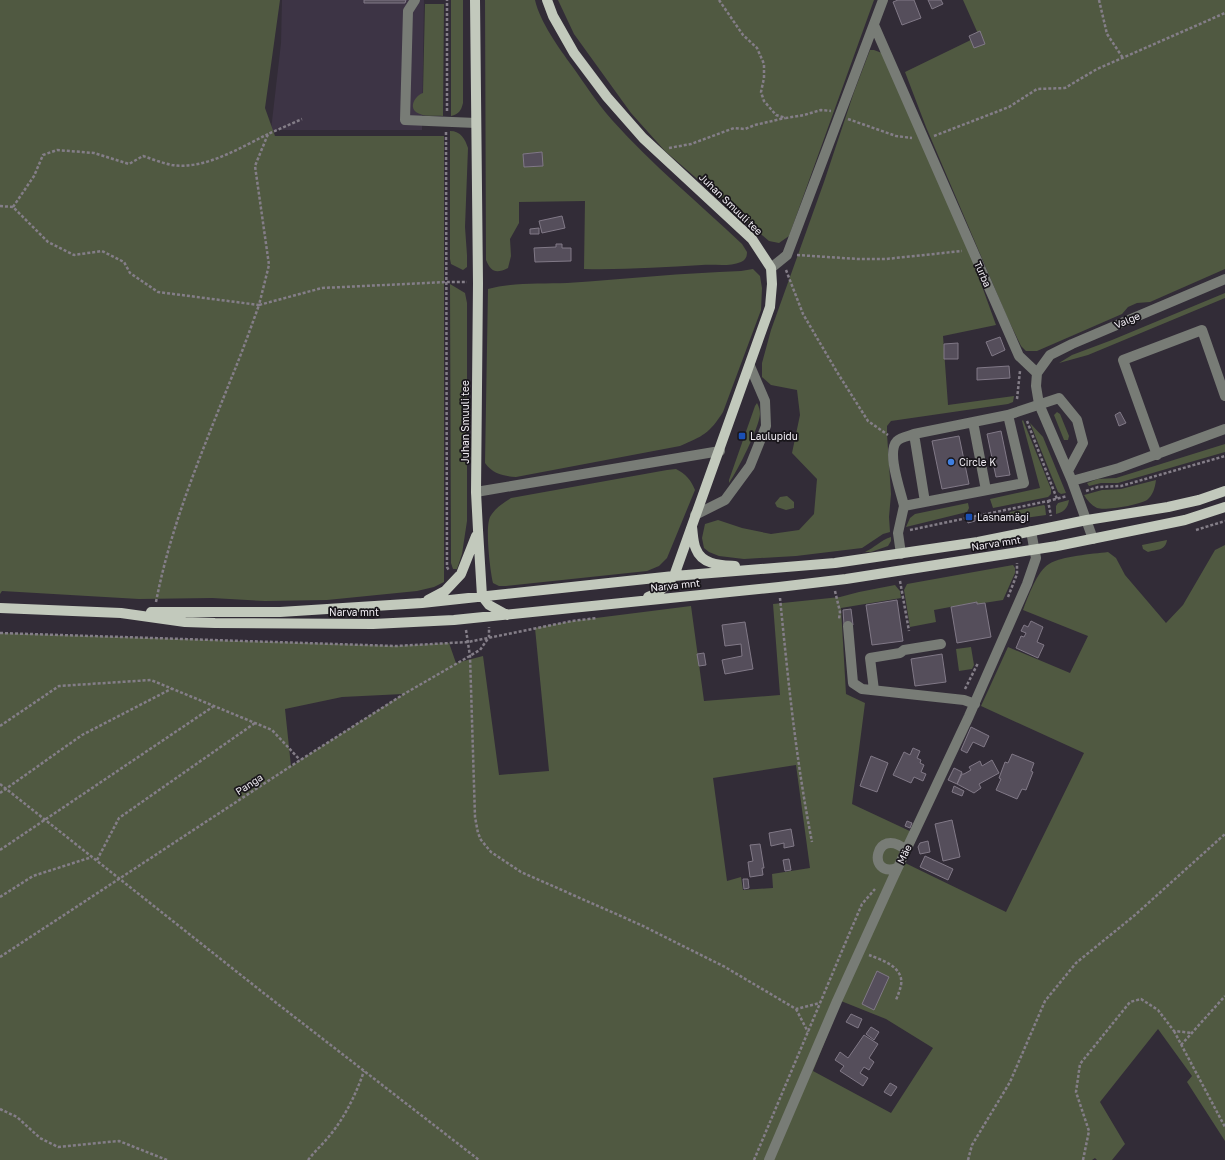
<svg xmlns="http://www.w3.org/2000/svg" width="1225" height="1160" viewBox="0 0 1225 1160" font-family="'Golos Text',sans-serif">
<rect width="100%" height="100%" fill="#322c37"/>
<path fill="#3d3445" d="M282,0H424L422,130H271L281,43Z"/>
<path fill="#505941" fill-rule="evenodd" d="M0,0H280L265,108L275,136H444V582L434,587L417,591L327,600L265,601L212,598L139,599L2,591L0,594Z
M451,0H463V103C461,111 459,114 451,116Z
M485,0H535C540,22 559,48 572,66C585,84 597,103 612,120C652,165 699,203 742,244L747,252C747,256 746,260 741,262C729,267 715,264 702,265C663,267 623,270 584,269L585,201L519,202V223L510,239L511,256L508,268C496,274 491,272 486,260ZM542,152L543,166L524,167L523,154Z
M558,0H874L789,236L779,243L769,241L665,151L631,113L574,34Z
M963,0H1225V269L1150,302L1137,303L1128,307L1122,314L1037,351H1026L1021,346L1007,317L926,127L905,72L979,36Z
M425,4H444L443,116C436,115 427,117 420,114C407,110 414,96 423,93Z
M870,50H874L882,53L974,264L996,325L943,336L948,405L1014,396L1013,402L1008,404L891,421L887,426V434L891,494L889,517L890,532L883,534L862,548L796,556L744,559L719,556L709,552L704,548L702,538L705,524L718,520L742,528L771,534L799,530L814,514L817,479L792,453L800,415L797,390L771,385L762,377V363L771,330L824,182L854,92Z
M450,131C461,131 465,139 468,148L465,227L467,255V267L463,270L451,264L450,259Z
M753,269L760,276L762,288L761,310L723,412C709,434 703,436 680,446L516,477C503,476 493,474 485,463L488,289C513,282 541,284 567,283C625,279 683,273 741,271Z
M450,284L465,293L467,303V521L462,554L457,569H453L451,563Z
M1225,293V298L1088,355L1059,363L1072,355L1112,340Z
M757,403C759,407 760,410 760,414C759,428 738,470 729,483V480L755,406Z
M1057,412L1060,414L1069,436L1068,440H1064L1054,415Z
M1023,420L1051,489V494L1048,497L993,508L990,499L1040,488L1022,421Z
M1030,423L1043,437L1066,493L1061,494L1058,492Z
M1225,444V452L1118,483H1101L1089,486L1087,483L1098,479L1116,478Z
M676,469C686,474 691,480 695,490L667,558L659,566L647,571L506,586H499L493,583C490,570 485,528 490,517C495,508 503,503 511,498L667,470Z
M1156,480C1155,488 1153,495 1147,500C1139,505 1105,511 1097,508C1091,505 1087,500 1084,495L1102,490L1121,489Z
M787,496L794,502V508L786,510L777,507L775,503L780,497Z
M1069,500C1068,508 1064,512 1056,514V506L1058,503Z
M968,503L969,508L967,512L906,527L910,518L915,514Z
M1044,505L1045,506L1046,515L1010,520L1009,514L1010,512Z
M891,537V541L888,546L871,552H865C874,548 881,540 891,537Z
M1167,540C1165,551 1158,549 1148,552L1143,549L1142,545Z
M1225,545V1141L1187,1082L1192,1076L1158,1029L1100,1102L1125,1144L1112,1160H1097L1095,1158L1092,1160H0V633L396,646L449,643L456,663L483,656L499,775L549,771L535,628L572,621L691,606L704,701L780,695L773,604L840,597L859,592L895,585L900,591L901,598L841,608L846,694L865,703L852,804L914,833L901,861L1006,912L1084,753L981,706L1008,647L1070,673L1088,636L1023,610C1028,597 1037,571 1049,564C1062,556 1092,554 1108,552L1116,558L1125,575L1166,623L1183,605L1215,550ZM403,694L291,766L285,709L342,697ZM796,765L810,868L772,874L773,888L743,890L741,877L727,881L713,778ZM841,1001L886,1019L933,1048L891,1113L813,1071Z
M1013,565L1015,568V573L1003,600L977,604V602L934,610L936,622L910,627L904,590L907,584Z
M971,647L974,665L972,669L959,671L956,649Z"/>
<path fill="#554e5b" stroke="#817987" d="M364,0H406L405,3H364Z
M898,0H914L921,18L902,25L893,2Z
M928,0H941L943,4L932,9Z
M980,31L985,44L974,48L969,36Z
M542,152L543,166L524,167L523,154Z
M562,216L565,228L542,233L539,221Z
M539,228V234H530V229Z
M556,244H562V248H571V261L535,262L534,248L556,247Z
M1000,337L1005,350L992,356L986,342Z
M958,343V359H944V344Z
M1009,366L1010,378L977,380V368Z
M1120,412L1126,423L1119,426L1115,415Z
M1001,431L1010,475L996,477L987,434Z
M959,436L969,484L942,489L932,441Z
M975,518V521L968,523L967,519Z
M897,600L903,641L872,645L866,605Z
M977,602V604L985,603L991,637L957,643L951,607Z
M851,609L853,625H844L843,610Z
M1031,621L1043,627L1037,642L1044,645L1038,658L1016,648L1021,636L1024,637L1026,633L1021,631L1024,625L1028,627Z
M745,622L753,669L725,674L722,660L742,656L741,644L725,646L722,625Z
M704,653L706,665L699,666L697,654Z
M942,654L946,682L915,686L911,659Z
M971,727L989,736L984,747L973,742L967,753L961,750Z
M913,748L920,751L917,758L921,760L920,763L924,765L921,772L926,774L923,781L914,777L911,783L893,775L904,752L910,755Z
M1012,754L1034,763L1031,771L1033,772L1026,790L1022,789L1017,799L996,790L1001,779L999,778L1005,762L1008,763Z
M871,756L888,763L877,792L860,786Z
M992,760L999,773L979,784L981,788L974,793L957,784L962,774H964L971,770L969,767L980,761L982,766Z
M954,768L962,772L957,784L948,780Z
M954,786L964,791L962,796L952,792Z
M952,820L960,857L943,861L935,824Z
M907,821L912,823L910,828L905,826Z
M791,829L794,846L784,848V843L771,846L769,833Z
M928,841L930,852L920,854L918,847L920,843Z
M760,844L764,868H762L763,875L750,877L748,862L753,861L750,845Z
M925,856L953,869L948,880L920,867Z
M789,859L791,870L785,871L783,860Z
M743,879H748L749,888L744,889Z
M877,971L889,977L874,1010L862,1004Z
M851,1014L862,1019L858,1028L846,1022Z
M871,1027L879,1032L874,1040L866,1034Z
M864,1035L878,1044L869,1058L874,1062L869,1070L864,1067L860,1073L868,1078L863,1086L840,1071L844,1066L835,1060L840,1052L848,1058Z
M890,1083L897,1087L891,1096L884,1092Z"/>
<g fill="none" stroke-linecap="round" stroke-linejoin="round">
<path stroke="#847e88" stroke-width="2.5" stroke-dasharray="3 2" stroke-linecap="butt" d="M719,0L743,35L757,48L764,64V78L761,92L764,101L776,115L786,118L804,115L821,110L831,111
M1099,0L1107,34L1123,58
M447,111V0
M848,119L896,136L912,138
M446,132L447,567L449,571
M934,136L1009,107L1037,89L1065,88L1097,69L1225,13
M669,148L691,144L734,128L745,129L755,125L785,118
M0,206L13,207L48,242L74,255L102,251L124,262L130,273L158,292L259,305L269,265L255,166L268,134L302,119
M13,207L34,176L43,155L57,150L94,153L129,164L143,156C152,159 162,163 172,165C204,170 240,148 268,134
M797,255L858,259H886L962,251
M786,270L803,314L837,372L868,421L888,435
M1017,399L1020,371
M1027,421L1057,499
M1086,491L1098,487L1121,486L1225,456
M1048,501L1067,496
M910,530L1048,501L1051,516
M1196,530L1225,521
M900,581L909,631
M835,591L840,612L839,619
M1008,597L1017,574V563
M780,598C788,679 796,761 812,842
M156,602C171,524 202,452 231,379C241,355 250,330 259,305L322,288L447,282H467
M466,630L470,656L475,817L478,833L481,840L491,852L521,872L641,925L725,967L796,1009L820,1003
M0,633L396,646L468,642L572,621L597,618
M965,689L978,663
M0,726L59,686L151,680L272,730L300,760
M0,784L261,991L479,1160
M0,793L82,735L171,689
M0,850L214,706
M97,860L119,818L255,723
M0,897L33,876L92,857
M869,955C882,960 904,967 901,985C900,990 898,995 896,1000
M0,957L291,766L404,694L480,650L489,637V627
M796,1009L808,1032
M1174,1031L1225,1127
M1181,1045L1225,996
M0,1109L17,1117L40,1138L58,1147L119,1141L167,1160
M308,1160C315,1151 324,1143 331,1134C346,1115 356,1094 364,1071
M754,1160L847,939L862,904L875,889
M968,1160L972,1145L1010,1082L1045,1001L1076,963L1135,915L1225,834
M1083,1160L1089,1131L1076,1092L1080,1064L1130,1002L1141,999L1158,1010L1174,1031L1193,1033"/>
<path stroke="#787c76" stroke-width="10" d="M415,0L408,11L405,120L476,123
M874,25L1019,356L1037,373
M771,268L787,255L883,0
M1037,373L1050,355L1072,344L1225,279
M1037,373L1036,386L1039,404L1072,481L1093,539
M973,422L986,490
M1157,455L1123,360L1202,330L1225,396
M1072,481L1119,468L1225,429
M476,492L720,451
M925,502L914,434L1008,415
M904,506C901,492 886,452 897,441C901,437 909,436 914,434
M695,515L725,500L750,466L766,426L765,401L750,366
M901,554L898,533L904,506L1024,483L1008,415L1059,398L1077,420L1083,443L1068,471
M848,626L853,683L862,689L964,700L975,704
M874,690L870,658L900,653L904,650L941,644
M897,868C866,879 875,824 906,850
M769,1160L837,1001L892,880L969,716L1027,584L1036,558L1031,531"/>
<path stroke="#c2c9bc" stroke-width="10" d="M475,0L478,283L476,492L478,530L482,596L489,605L507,615
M547,0L553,16L574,53L607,97L643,138L752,239L771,268L772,284L770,307L674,576C666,586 659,593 648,597
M692,527C693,534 693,543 696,549C702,565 721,565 735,566
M428,600L445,591L461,574L476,536
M0,608L121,613L185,622L215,623L373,624L454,620L779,587L846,579L1057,546L1185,520L1225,507
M151,612H280L422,603L674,576L835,563L978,542L1087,520L1168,507L1199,500L1225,491"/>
</g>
<g fill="#1a4fb4" stroke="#19161b" stroke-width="1.5">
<rect x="738" y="432" width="8" height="8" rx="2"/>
<rect x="965" y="513" width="8" height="8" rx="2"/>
</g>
<circle fill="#3f7fe0" stroke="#19161b" stroke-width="1.5" cx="951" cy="462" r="4"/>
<g text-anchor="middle" stroke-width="3.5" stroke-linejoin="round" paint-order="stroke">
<g font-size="10" fill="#f1edf4" stroke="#19161b">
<text transform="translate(731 204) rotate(44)" y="4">Juhan Smuuli tee</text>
<text transform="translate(983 274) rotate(66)" y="4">Turba</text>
<text transform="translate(1127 320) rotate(-23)" y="4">Valge</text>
<text transform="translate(465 422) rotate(-90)" y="4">Juhan Smuuli tee</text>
<text transform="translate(996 543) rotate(-9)" y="4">Narva mnt</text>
<text transform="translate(675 585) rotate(-6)" y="4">Narva mnt</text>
<text x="354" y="616">Narva mnt</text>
<text transform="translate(249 784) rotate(-33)" y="4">Panga</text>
<text transform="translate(904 854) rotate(-64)" y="4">Mäe</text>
</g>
<g font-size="10" fill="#f1edf4" stroke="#19161b" text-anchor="start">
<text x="750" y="440">Laulupidu</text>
<text x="959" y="466">Circle K</text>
<text x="977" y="521">Lasnamägi</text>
</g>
</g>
</svg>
